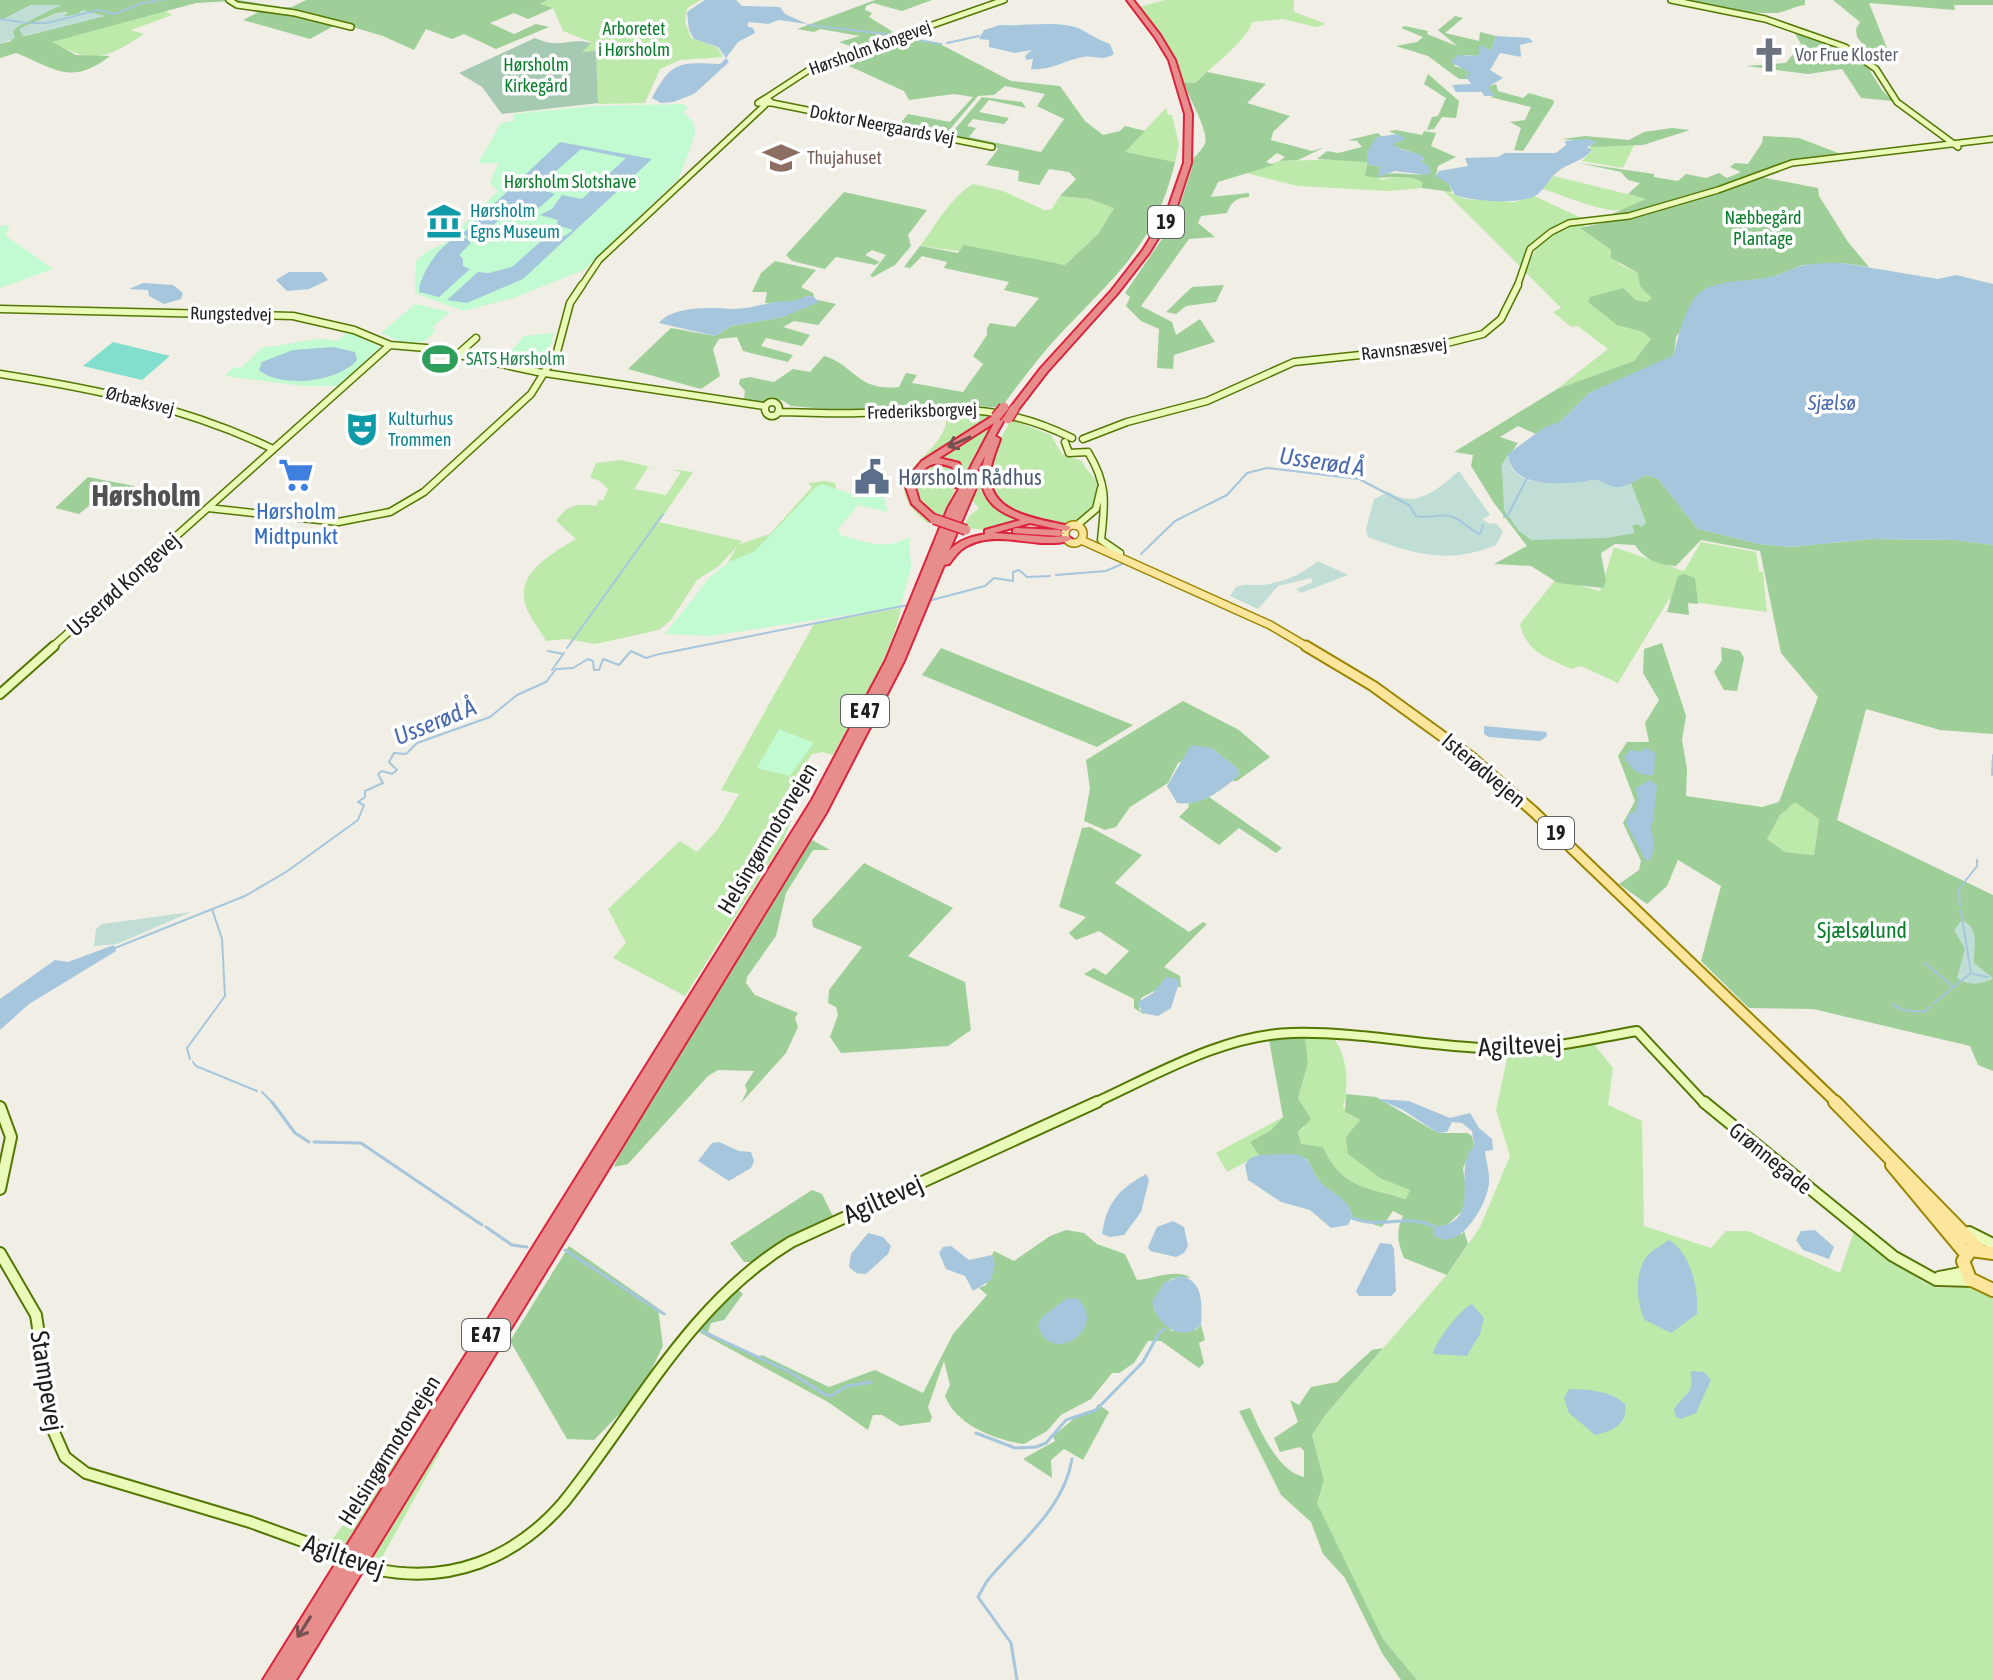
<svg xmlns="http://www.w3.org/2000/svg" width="1993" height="1680" viewBox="0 0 1993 1680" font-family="'Asap Condensed',sans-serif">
<rect width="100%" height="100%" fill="#f0eee5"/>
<path fill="#bdeaaa" d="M547,0H701L687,8L685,22L691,38L717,47L723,57L680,60L660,69L645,103L598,104L596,52L580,53L591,42L563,31L553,8L538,4Z
M1165,0H1294V12L1326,24L1316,27L1283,19L1252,22C1248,40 1210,68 1195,83L1183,82L1173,58L1139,7Z
M165,11L172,15L131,30L144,34C104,60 95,64 50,42Z
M1166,108L1168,115H1172L1179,144L1175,162L1124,152Z
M1618,144L1634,145L1623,168L1582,161L1592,151L1589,147Z
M1354,159L1367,162L1366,167L1381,180C1395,177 1408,174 1422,182V188L1389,191L1298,186L1246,173L1279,161Z
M1554,176L1647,199C1640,202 1631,210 1623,210C1600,213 1565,195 1542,189Z
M973,184L1003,191L1044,210H1051L1060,196L1089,199L1114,208L1098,234L1065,265L920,246C936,225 950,198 973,184Z
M1442,189L1465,199L1515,202L1534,196L1584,219C1549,225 1536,237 1523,269Z
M1581,222L1585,226L1581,229L1611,250L1619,264L1638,273L1652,298L1648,302L1636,300L1617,325L1643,332L1652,338L1634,361L1557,389L1608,349L1578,326L1571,327L1553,312L1561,308L1526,273C1535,242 1550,230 1581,222Z
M947,409L997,413C980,433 914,452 910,477C910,481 912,485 913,490C916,505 919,512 932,521L927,523C866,471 945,462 947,416L906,418L904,413Z
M998,418L976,452L960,486L961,467L950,460L937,458C950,441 980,440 998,418Z
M1012,420L1051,435L1062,454L1082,461C1086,471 1095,476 1098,486C1103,501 1085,520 1073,524C1061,528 1048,522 1036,519C977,504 981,463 1012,420Z
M621,460L659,469L648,467L634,489L666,495L681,472L670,469L693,472L659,522L742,541L719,566L697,580L671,620L659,630L595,644L567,639L546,641C540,630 530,618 526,607C514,573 553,553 576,539L556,521C568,504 577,503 596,506L599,500H603L608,489L600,481L590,478L596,463Z
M946,462L957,471L955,489L942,521L919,502L915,483L928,464Z
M984,467V487L1019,519L989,530L963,528L970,515L979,509L970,497Z
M825,481L835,483L836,490L751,555L728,562L738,545L770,534L812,487L808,483Z
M1701,542L1756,552L1759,571L1763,572L1767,612L1669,599L1618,683L1581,666L1571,669C1546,657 1527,653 1520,624L1556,579L1600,591L1614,547L1684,571Z
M901,608C893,652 855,716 833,755L823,752L812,754L802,769L807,782L782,843L685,996L613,958L626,943L608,909L680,841L697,852L718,829L739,794L721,790L814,624Z
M1795,801L1819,819L1814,855L1785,852L1767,839L1780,815Z
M1305,1036L1334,1039C1348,1057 1349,1085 1343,1107L1351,1116L1360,1120L1353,1131L1410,1190L1407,1199C1367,1187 1342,1189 1323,1147L1301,1145L1298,1132L1304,1128L1298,1098L1308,1063Z
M1593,1043L1613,1068L1608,1105L1642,1121L1644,1226L1711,1248L1726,1231H1748L1840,1273L1854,1231L1923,1282L1938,1288H1971L1993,1297V1680H1417L1383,1639L1316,1503L1324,1480L1312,1435L1326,1414L1451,1270L1480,1227L1510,1156L1496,1110L1508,1054Z
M1283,1117L1271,1130L1250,1142L1259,1155L1227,1172L1216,1153Z
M416,1434L347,1549L329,1543Z
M436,1447L440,1452L381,1559L370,1555Z"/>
<path fill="#9ecf99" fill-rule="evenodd" d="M0,0H239L282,7H292L306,0H547L540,4L553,8L528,19L514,13L490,23L514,34L536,24L549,27L496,49L464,34L452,39L426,29L414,50L383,36L339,23L310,39L243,20L266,8L232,1L196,3L52,42L76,55L110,56C71,86 56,69 16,53L0,58V44L11,41L13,31L18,26L60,5H31L0,21ZM81,11L104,16L29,35L23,36L21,32L23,27L57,13L67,12L63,17L79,14Z
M875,0H932L902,11L873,3L866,6L865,10L872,13L869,17L898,35L856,48L839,42L860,36L820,29L814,32L797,29Z
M1678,0H1805V5C1793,6 1786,13 1774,13C1741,14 1710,7 1678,0Z
M1833,0H1993V5H1954L1955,10L1869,3L1889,53L1857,52L1865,47L1857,37L1856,29L1860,22Z
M1455,16L1463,18L1445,33L1479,41L1480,32L1496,36L1491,50L1478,56L1464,55L1454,66L1471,71L1472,75L1468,79H1459L1428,56L1396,46L1417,42L1423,37L1401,28L1405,26L1428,31L1427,34L1457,46L1438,30Z
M1792,29L1841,46L1873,69L1870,71L1882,90L1893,101L1861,98L1842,69L1808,74L1746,66L1786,63L1801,44Z
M903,36L940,44L1011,81L1060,86L1085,121L1103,135L1120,131L1125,126L1145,131L1125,152L1175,162C1154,251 1108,281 1051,344C1033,365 1017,386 1001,408L954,404L837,410L791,406L782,400L761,402L744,399L745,391L739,384L740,379L750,377L774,382L793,369L810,372L824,356C854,364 857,392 899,387L906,373L917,375L912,383L963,392L983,364L973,356L987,335V328L990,323L1015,327L1039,298L1004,290L1009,282L944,268L947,262L922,256L910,268L904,267L920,246L958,253L964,245L1065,265L1098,234L1114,208L1089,199L1060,196L1076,179L1069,172L1049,169L1039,185L1018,181L1019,171L986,165L998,149L995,145L950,135L982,97L1022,102L1026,108L989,100L979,112L1009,118L1004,124L973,119L967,126L976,128L969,137L1041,152L1064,119L1037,106L1045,94L1005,86L994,95L978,96L946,134L899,125L908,114L950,122L973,97L954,94L909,100L904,91L836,60Z
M1207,72L1266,84L1247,103L1290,116L1273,132L1271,140L1312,151L1323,148L1298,160L1279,161L1285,157L1277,153L1266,162L1274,165L1218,182L1211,197L1249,193V197C1236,198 1232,201 1227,213L1201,216L1198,223L1215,237L1189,239L1141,306L1172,322L1176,335L1200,319L1215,342L1174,355L1173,369L1157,368L1159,329L1141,321L1126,306L1130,297L1125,293L1175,220L1192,168L1189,164C1193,157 1203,150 1205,143C1209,131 1189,98 1183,82L1195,83Z
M1428,74L1459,101L1456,118L1442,117L1434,129L1427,130L1432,117L1438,116L1446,98L1424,84Z
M1496,84L1498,91L1523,98L1529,93L1553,100L1554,103L1523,151L1514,150L1521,128L1510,122L1525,120L1531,107L1490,97L1494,96L1487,87Z
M1672,128L1690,130L1643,145L1589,147L1596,142L1562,139L1585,136L1629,140L1644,132Z
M1396,130L1422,135L1424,131L1436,133L1431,146L1456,157L1438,166L1436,175L1449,184L1452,192L1422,188V182C1404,172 1385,181 1365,176L1367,164L1381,167L1379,176C1400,169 1416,179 1431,172L1421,162L1424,158C1413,150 1403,152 1392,144L1405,139L1389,131Z
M1378,133L1382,137L1376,138L1367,153V162L1317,159L1327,151L1338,153L1362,147L1357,141L1348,140Z
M1763,136L1799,138L1846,156L1783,164L1712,190L1617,216L1612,214L1646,199L1628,194L1640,183L1628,180L1621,172L1579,163L1654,174V177L1678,181L1686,174L1706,178L1719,173L1727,178L1741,172L1730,167L1735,163L1748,164L1762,143Z
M1761,177L1818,188L1819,196L1848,242L1869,267L1842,263L1802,265L1773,277L1717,285L1676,337L1674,355L1668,359L1589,393L1560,422L1536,434L1518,426L1500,437L1518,443L1502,465V473L1518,485H1628L1646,475L1658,479L1698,529L1759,544L1790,547L1871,539L1957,540L1993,545V734L1940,730L1866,709L1837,820L1993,895V1071L1978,1065L1970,1046L1813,1009L1749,1008L1701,961L1721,886L1678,860L1667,886L1647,904L1619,884L1639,870L1641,861L1623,823L1635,801L1618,756L1627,742H1649L1645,723L1659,700L1643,673L1644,649L1662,643L1686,716L1682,740L1687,769L1686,796L1762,807L1779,802L1818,697L1781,653L1760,551L1701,540L1676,566C1658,565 1645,560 1635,545L1615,544L1601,553L1606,581L1603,588L1558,583L1531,566L1494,564L1527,546L1494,503L1471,466L1473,455L1454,452L1557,389L1634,361L1651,339L1643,332L1617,325L1588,302L1590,297L1623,288L1636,300L1647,302L1652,298L1640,286L1638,273L1611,258V250L1580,228L1677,206ZM1795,802L1819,819L1814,855L1785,852L1767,839L1780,815Z
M844,192L927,210L908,235L911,246L895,265L873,277L870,276L886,255L872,250L865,255L880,262L875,265L836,257L825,269L792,261L786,255Z
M775,261L816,270L801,287L813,293L814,297L806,296L798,302L765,303L767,292H752L761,273Z
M1224,285L1216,302L1186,306L1176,314L1166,312L1192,287Z
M818,300L836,304L818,325L794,321L783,327L810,335L802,346L766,338L761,346L793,355L788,362L743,351L737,337L719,339L713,349L720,376L701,389L628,369L671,328L715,336L731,326L783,317Z
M88,477L134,486L136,492L112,487L79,514L55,508Z
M1684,574L1695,578L1698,604L1688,603L1689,615L1667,612L1678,576Z
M1721,647L1740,651L1744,658L1737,691L1724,690L1714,672L1722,660Z
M941,648L1133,725L1097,747L922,675Z
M1183,701L1239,730L1270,757L1237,781H1232L1239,775L1238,769L1212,748L1178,763L1168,783L1130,807L1116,827L1105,830L1084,821L1090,789L1086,760Z
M1209,797L1282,848L1276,853L1239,828L1219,845L1179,817L1189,807L1188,804Z
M1090,827L1142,855L1115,883L1189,932L1203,922L1207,924L1164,967L1180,976L1181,987H1178L1179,983L1158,989L1141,998L1139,1009L1145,1015L1134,1008V999L1084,974L1094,968L1106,975L1129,951L1099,931L1076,940L1069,933L1086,917L1059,907L1082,828Z
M812,840L830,850H813L786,893L776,936L747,977L746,983L755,995L798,1013L795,1018L798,1027L786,1053L741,1103L747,1091L745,1085L754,1071L718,1070L708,1076L628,1164L614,1167L626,1137L807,844Z
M864,863L953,908L908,956L965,982L971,1030L948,1046L841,1053L830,1037L838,1015L836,1007L828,1003L829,990L862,947L813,927L812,920Z
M1305,1036L1308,1063L1298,1098L1311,1119L1298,1132L1301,1144L1323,1147C1342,1189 1367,1187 1406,1199L1410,1190L1380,1178L1348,1154L1346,1137L1360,1120L1345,1112L1346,1094L1376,1097L1438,1133H1467L1472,1136L1474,1146L1463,1168L1467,1197L1461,1212L1446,1226L1462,1234L1464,1231L1468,1244L1447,1275L1404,1258C1397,1242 1396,1230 1403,1216L1393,1211L1382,1227L1352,1218C1350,1197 1327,1193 1317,1178C1313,1172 1311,1165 1307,1159L1259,1155L1250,1142L1271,1130L1283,1117L1269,1040Z
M812,1190L822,1194L833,1216L752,1262H744L730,1243Z
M1066,1230L1084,1233L1097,1244L1125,1254L1137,1280C1154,1279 1177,1268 1191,1278C1166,1274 1157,1288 1154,1310L1172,1331L1196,1330L1201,1325L1205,1340L1199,1343L1204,1363L1199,1368L1161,1341H1148L1134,1363L1119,1373H1112L1091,1399L1061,1415L1047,1431L1024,1444C995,1440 956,1425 945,1396L950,1385L944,1361L928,1407L932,1417L930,1422L900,1426L882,1415H873L868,1430L828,1402L697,1331L737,1289L743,1294L724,1320L711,1323L708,1332L757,1358L762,1355L829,1387L875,1370L923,1393L953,1334L987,1295L979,1288L986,1285L995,1264L992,1255L994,1251L1014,1261L1050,1236Z
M569,1246L658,1308L663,1346L640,1393L594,1440L567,1439L510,1341Z
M1383,1348L1326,1414L1312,1435L1324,1480L1317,1503L1383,1639L1417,1680H1401L1382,1653L1345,1578L1323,1554L1311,1522L1281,1495L1239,1411L1250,1408C1260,1430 1278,1472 1304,1477V1451L1300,1447L1280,1452L1274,1438L1298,1422L1290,1400L1299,1405L1311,1387L1337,1382L1372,1350Z
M1098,1404L1109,1412L1083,1460L1064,1449L1051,1460L1052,1478L1023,1459L1055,1441L1053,1436L1076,1417L1094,1411Z"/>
<path fill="#c1ded6" d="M31,5H61L18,26L13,31L15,38L0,44V21Z
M83,10L105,16L29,35L23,36L19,29L57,13H68L64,16C71,19 77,15 83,10Z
M1508,455C1510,493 1571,482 1595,480C1610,479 1611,491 1631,483L1646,522L1642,527L1637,524L1632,526L1635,533L1606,538L1531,540L1519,531L1504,510L1502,464Z
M1459,471L1490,515L1482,519L1490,524L1496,523L1503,532L1496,545C1448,565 1413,554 1368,537L1366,529L1374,499L1389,492C1416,510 1438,489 1459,471Z
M1318,561L1348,575L1301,593L1296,589L1313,582L1311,578L1278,586L1258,609L1230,596L1236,587C1246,583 1252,586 1262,585C1282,583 1303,574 1318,561Z
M191,912L117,944L94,946L96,929L102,924Z
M1962,920C1981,930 1973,945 1974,963L1993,978C1982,985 1968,986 1957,978L1965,949L1954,930Z"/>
<path fill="#a6c9b2" d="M535,38C562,50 568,37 591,43L582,52L596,51L598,103L502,114L482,87L459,73Z"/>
<path fill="#c2fad1" d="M684,104L688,108L683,112L694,123L695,135L679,178L584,270L513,298L463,311L415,293L416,261L426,252L453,239L452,236L498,191L490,183L498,163H478L501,123L513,121V114L592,106Z
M10,225L5,235L53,269L0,288V226Z
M415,304L450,312L432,328L436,330L424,342H401L381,333Z
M348,332L380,347L338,386H303L225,376L234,367L241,368L263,347C288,347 312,335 337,341Z
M554,333L548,353L539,367L505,359L524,336Z
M822,484L861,497H870L880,485L888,512L858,505L838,529L841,535C864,542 887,551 909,537L911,568L900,607L710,636L665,634L710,577L729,562L755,551L815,488Z
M779,729L814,743L790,776L757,768Z"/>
<path fill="#82dfcd" d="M113,342L170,356L142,380L83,366Z"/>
<path fill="#a5c6dd" d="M705,0H736L742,6L780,7L785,14L807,24L779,20L768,24L749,22L747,26L753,28L755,33L738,42L726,58L729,62L694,94L673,102L661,103L652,98C671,62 678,62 720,64L726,58L718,47L694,39L689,30L687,12Z
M1000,25C1022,27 1063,19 1082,30C1091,35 1099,40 1110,44L1114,54C1101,62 1096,55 1083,57C1065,60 1051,71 1031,69L1033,59L1026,60L1025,56L1032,50L1015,53L989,47V40L979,39L984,30Z
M1496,36L1529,38L1533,42L1520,45L1521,57L1500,53L1490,70L1503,78L1488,87L1495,96H1484L1482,92H1456L1452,85L1471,84L1465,75L1472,74L1451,62L1458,55L1478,56L1480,45L1491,50Z
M1398,134L1406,139L1393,144C1403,153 1413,150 1424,157L1421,162L1429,166L1431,172L1426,175L1395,171L1378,177L1381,167L1367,164V153L1376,137Z
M1587,139L1597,142L1587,147L1592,150C1583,161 1572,162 1561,169C1550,176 1545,190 1535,196C1518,205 1472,201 1455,195L1449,184L1436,176L1439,171L1468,166L1465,158L1498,157L1505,153H1556L1566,145L1565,141Z
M560,142L652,159L523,279L467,303L447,300L478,272L489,273L512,267L549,234L565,236L573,230L556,225L558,220L540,215L552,209L562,195L582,199L626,158L581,149L537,188L555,194L533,213L512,210L478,237L467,239L471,243L459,255L463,259V266L470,269L439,297L419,292C419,276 439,245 455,239C459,238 463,239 468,238L463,233Z
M1842,263L1938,279L1956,275L1993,284V545L1957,540L1871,539L1790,547L1759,544L1698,529L1658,479L1646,475C1637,480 1627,487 1617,487C1608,487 1602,479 1593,480C1568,484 1510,491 1508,454L1545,427L1560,422L1589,393L1674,355C1677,338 1686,306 1698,294C1714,279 1749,282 1770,277C1782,275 1793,267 1805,265C1817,263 1830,263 1842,263Z
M289,272H322L328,280L309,289L287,291L276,280Z
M143,283L173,285L183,293L181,299L164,304L149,296L148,290L129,289Z
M806,296L814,297L819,302L783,317L731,326L715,336L659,323C671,306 713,307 731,309C745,310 762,304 776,302C788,300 795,303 806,296Z
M333,347L355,352L357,360C339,382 281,389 259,370L262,362L293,350Z
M1484,726L1546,732L1547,736L1540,741L1489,737L1484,734Z
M1191,745L1212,748L1238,769L1239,775C1221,791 1202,806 1177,803L1167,786Z
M1647,748L1655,753L1654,775C1640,777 1631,769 1624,757L1631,749L1638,752Z
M1650,780L1657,785L1653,822L1651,823L1654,848L1650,860L1646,861L1626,823L1629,813L1635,812L1638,801L1636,788Z
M114,945L116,951L29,1004L0,1030V999L55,960L68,962Z
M1166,977L1177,979L1179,983L1171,1008L1158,1016L1142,1013L1138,1002L1153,993Z
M1378,1099L1409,1101L1450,1118L1470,1113L1479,1128L1492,1139L1493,1150L1485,1151C1486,1161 1490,1173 1489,1183C1487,1206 1457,1256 1433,1234L1435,1227C1486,1221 1450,1171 1474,1146L1472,1131L1462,1123L1452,1122L1447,1132L1438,1133L1403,1110Z
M719,1142L739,1151L751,1152L754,1161L751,1168L729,1181L698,1161L712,1143Z
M1259,1155C1270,1155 1294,1152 1303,1157C1311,1161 1312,1171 1317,1178C1328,1194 1362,1202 1348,1225L1331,1228L1310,1210L1281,1202L1248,1180L1245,1165L1250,1158Z
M1146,1174L1149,1180L1141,1212L1124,1235L1110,1237L1102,1234C1107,1204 1116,1191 1146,1174Z
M1173,1221L1184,1227L1188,1246L1184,1253L1176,1257L1150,1251L1148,1247L1157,1227Z
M1815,1230L1834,1247L1829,1259L1803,1250L1796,1240L1801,1231Z
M868,1233L883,1237L891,1246L888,1254L866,1274L856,1273L849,1267L851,1254Z
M1669,1240C1691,1253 1699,1290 1697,1314L1671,1333L1645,1320C1636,1303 1634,1273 1647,1256C1652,1250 1662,1245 1669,1240Z
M1380,1243L1391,1244L1394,1249L1396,1291L1391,1296H1359L1356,1291Z
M951,1246L969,1260L992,1255L995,1264L991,1280L973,1291L965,1276L946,1269L939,1253L943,1247Z
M1181,1276C1204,1281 1202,1305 1201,1325C1181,1343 1158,1326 1152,1302L1164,1283Z
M1067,1298L1078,1299C1109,1329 1051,1367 1038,1326L1042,1317Z
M1472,1304L1484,1318L1480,1334L1467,1356L1433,1354C1434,1343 1462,1307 1472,1304Z
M1691,1371L1704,1372L1711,1380L1696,1413L1681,1419L1676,1417L1674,1409C1689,1389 1693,1396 1691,1371Z
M1569,1389C1589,1390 1610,1390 1625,1404C1628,1424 1613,1431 1595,1435L1569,1413L1564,1398Z"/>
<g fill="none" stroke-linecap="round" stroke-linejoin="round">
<path stroke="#a5c6dd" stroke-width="2" d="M161,0H165
M0,19L27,23
M30,23H47L98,10L115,14L142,3L157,1
M808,25L894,35
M906,38L941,44
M947,43L979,36
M1504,517L1508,515L1527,478
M1141,554L1175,521L1227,495L1247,473L1267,468L1359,479L1409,505L1416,516C1429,519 1439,514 1450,516C1462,519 1469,530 1480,534L1483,525
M1056,575L1106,571L1122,564
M932,600L985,586L994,578L1013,581V572L1019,570L1027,577L1050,576
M567,648L663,514
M548,651L563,654
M552,670L564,653
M1992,775L1993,755
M1960,906L1959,889L1977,866V860
M115,948L245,896L286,872L358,820L364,805L358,802L365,797V791L383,783L378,774L382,771L392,774L397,770L389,762L394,753L406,754L417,743L490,717L517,695L546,682L556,669L573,668L588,659L593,661L594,670H599L603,659L619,665L631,651L646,658C661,652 674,652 690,648L908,605
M1925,963L1952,986
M1973,974L1988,977
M1934,1003L1971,973L1961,911
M1892,1004L1903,1010L1924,1012L1931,1006
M190,1059L187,1048L225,996L222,939L212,909
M193,1062L196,1066L257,1091
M262,1092L274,1104"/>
<path stroke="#a5c6dd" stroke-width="3" d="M272,1102L295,1133L309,1142
M314,1142L361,1143L482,1225
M1352,1218C1384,1230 1406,1212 1435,1227
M486,1227L512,1245L527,1247
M565,1250L664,1314
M702,1331L788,1371L824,1394L831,1396L847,1386L871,1382
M976,1433L1015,1448L1036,1447L1046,1443L1066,1420L1096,1410L1143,1362L1159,1333L1165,1329
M1017,1680L1011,1643L978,1597L987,1581C1018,1543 1064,1510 1072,1459"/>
<g stroke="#547704" stroke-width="8">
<path id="secondary-far3" d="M229,0L237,5L295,13L351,27
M1671,0L1765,19L1845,47L1876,69L1897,102L1958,147
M766,98L815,66L1004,0
M766,98L772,103H758Z
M772,103L992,147
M581,287L599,260L765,105
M1517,287L1530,249L1551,232L1569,223L1629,216L1718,190L1792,163L1993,139"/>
</g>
<g stroke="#547704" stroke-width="9">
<path id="secondary-far2" d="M0,309L293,316L354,330L390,345L426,348L538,372L764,406
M457,355L476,338
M0,374C95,389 186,407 273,449
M765 409a7 7 0 1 1 14 0a7 7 0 1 1-14 0Z
M778,412C805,412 832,414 859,413C942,411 994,399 1072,438
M1083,439L1127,422L1207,401L1294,362L1427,348L1483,334L1501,319L1518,285
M1065,442L1069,453L1088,452
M1088,452C1108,485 1105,503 1101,540L1120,553
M208,508L338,522L390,512L424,492L531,394L557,352L570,303L582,285
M1076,526L1096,509L1101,488
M51,648L390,345"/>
</g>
<g stroke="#547704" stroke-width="12">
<path id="secondary-far1" d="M0,694L54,646
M1092,1104C1154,1076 1222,1035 1292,1033C1365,1031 1438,1049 1511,1049C1553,1049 1595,1038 1637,1031L1705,1104"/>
</g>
<g stroke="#547704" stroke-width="14">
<path id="secondary" d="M1704,1102L1893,1256L1936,1280L1973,1281
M0,1107L11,1137L0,1189
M1969,1232L1993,1244
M0,1253L36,1315L54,1432L65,1457L86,1473L250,1522L330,1551
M1939,1277L1965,1272
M375,1569C449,1585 515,1559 564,1502C637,1411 689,1304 791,1242L1097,1102"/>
</g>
<g stroke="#998500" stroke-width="10">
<path id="primary-far2" d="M1065 534a9 9 0 1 1 18 0a9 9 0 1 1-18 0Z
M1081,540L1270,625L1309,648"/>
</g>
<g stroke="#998500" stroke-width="13">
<path id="primary-far1" d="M1306,646L1373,686L1471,757L1534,812L1838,1104"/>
</g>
<g stroke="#998500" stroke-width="16">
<path id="primary" d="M1835,1102L1979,1249
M1892,1165L1966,1254
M1993,1253L1971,1250L1963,1261L1970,1279L1993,1290"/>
</g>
<g stroke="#dc233e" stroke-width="4">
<path id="highway" d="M1127,0H1133L1160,35L1175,60L1192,114L1191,163L1176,209L1149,253L1117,294L1047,372L1017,411H1011V407L1041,368L1112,290L1143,250L1168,209L1184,163L1185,114L1169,60L1155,37Z
M996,414L1005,418L995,436L1000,439C996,451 990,463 990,476C990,515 1041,519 1069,526L1071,528L1066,531L1030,523L994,533L1051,537L1067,536L1072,539C1063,544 1052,543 1041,543C1016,541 983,532 961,550C957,553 953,559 949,564L944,565L904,661L826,813L296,1680H263L812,800L886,660L948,508L959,489L954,486L956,475L952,467C930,459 923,466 915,487L919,501L939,519L937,521H931L912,504L906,487L912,473L922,461ZM994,423L964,480V475L959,463L939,458ZM985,456L981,473L977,471ZM981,476C983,502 998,512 1021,520L985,530V534C971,537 958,540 949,551Z
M1016,528L1059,530L1064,533L1059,536L1013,533V529Z"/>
</g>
<use href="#secondary-far3" stroke="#eafab8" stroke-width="5"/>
<use href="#secondary-far2" stroke="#eafab8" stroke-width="6"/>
<use href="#secondary-far1" stroke="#eafab8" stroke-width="8"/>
<use href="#secondary" stroke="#eafab8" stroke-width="10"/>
<use href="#primary-far2" stroke="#fce69d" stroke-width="7"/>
<use href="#primary-far1" stroke="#fce69d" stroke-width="9"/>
<use href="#primary" stroke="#fce69d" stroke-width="12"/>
<use href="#highway" fill="#e78d8c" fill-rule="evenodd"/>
<g stroke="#547704" stroke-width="14" stroke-linecap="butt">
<path id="secondary-bridge" d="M330,1551L375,1569"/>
</g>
<g stroke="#dc233e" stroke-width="12" stroke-linecap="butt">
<path id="highway-bridge" d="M996,417L1004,407
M1008,419L1014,409
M934,519L966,530"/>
</g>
<use href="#secondary-bridge" stroke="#eafab8" stroke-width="10"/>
<use href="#highway-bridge" stroke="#e78d8c" stroke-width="9"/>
</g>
<defs><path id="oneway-shaft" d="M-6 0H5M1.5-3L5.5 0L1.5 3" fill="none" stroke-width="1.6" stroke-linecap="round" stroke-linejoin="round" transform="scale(2)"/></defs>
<g stroke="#795050">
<use href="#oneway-shaft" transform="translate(959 442) rotate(156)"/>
<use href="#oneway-shaft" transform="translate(304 1627) rotate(122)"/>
</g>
<defs>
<g id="church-bare" transform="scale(2.76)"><path d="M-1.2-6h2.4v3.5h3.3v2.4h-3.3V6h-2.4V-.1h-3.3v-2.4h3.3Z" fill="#6b7280" stroke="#fff" stroke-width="2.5" paint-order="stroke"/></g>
<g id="university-bare" transform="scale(2.76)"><path d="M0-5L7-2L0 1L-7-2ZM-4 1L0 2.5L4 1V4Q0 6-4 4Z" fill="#8d6e63" stroke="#fff" stroke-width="2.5" paint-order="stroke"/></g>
<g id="museum-bare" transform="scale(2.76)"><path d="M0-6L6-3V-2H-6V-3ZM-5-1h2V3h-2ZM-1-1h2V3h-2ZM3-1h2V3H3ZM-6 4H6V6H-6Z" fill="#0f9aa8" stroke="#fff" stroke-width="2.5" paint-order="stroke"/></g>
<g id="stadium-bare" transform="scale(2.76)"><path d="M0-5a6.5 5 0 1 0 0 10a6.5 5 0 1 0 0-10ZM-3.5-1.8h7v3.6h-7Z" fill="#2e9e5b" stroke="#fff" stroke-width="2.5" paint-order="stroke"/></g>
<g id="theatre-bare" transform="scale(2.76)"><path d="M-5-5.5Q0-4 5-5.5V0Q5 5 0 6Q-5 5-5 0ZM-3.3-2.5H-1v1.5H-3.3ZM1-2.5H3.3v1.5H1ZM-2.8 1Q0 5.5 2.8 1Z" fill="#0f9aa8" stroke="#fff" stroke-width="2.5" paint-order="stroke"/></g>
<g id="supermarket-bare" transform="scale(2.76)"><path d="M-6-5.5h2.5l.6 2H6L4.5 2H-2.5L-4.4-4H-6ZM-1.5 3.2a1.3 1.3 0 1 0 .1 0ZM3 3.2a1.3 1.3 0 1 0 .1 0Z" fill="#3f7fe0" stroke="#fff" stroke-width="2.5" paint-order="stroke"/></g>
<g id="civic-bare" transform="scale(2.76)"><path d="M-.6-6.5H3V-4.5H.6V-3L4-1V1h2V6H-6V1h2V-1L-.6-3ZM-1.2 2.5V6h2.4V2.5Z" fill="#5c6f8a" stroke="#fff" stroke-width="2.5" paint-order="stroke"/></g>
</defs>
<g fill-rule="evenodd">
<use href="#church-bare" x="1769" y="55"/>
<use href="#university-bare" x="781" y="158"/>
<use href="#museum-bare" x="444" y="221"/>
<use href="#stadium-bare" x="440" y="359"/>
<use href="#theatre-bare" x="362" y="429"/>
<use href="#supermarket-bare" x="296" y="475"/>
<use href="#civic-bare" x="872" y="477"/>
</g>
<g text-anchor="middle" stroke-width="7" stroke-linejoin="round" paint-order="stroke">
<g font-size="18" fill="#0b7e2b" stroke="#fff">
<text x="634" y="35">Arboretet<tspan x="634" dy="21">i Hørsholm</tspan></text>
<text x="536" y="71">Hørsholm<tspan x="536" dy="21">Kirkegård</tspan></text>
<text x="570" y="188">Hørsholm Slotshave</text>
<text x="1763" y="224">Næbbegård<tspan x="1763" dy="21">Plantage</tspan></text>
</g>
<g font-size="18" fill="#1f1f1f" stroke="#fff">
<text transform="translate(870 48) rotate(-20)" y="6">Hørsholm Kongevej</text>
<text transform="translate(882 125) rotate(11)" y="6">Doktor Neergaards Vej</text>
<text transform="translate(231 314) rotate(1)" y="6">Rungstedvej</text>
<text transform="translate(1404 349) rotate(-7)" y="6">Ravnsnæsvej</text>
<text transform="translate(140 401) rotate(14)" y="6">Ørbæksvej</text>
<text transform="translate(922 411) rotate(-2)" y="6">Frederiksborgvej</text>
</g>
<g font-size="18" fill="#5b616d" stroke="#fff" text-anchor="start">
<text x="1795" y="61">Vor Frue Kloster</text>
</g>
<g font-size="18" fill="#785e54" stroke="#fff" text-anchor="start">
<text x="807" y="164">Thujahuset</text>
</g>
<g font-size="18" fill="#0d838f" stroke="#fff" text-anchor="start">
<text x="470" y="217">Hørsholm<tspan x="470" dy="21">Egns Museum</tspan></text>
<text x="388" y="425">Kulturhus<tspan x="388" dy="21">Trommen</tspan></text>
</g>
<g font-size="18" fill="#27864d" stroke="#fff" text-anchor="start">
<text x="466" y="365">SATS Hørsholm</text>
</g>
<g fill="#fff" stroke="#626262" stroke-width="2">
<rect x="1148" y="206" width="36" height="32" rx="6"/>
<rect x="841" y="695" width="48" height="32" rx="6"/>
<rect x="1538" y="817" width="36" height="32" rx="6"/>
<rect x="462" y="1319" width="48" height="32" rx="6"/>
</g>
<g font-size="20" font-weight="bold" fill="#1f1f1f">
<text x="1166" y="229">19</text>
<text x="865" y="718">E 47</text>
<text x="1556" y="840">19</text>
<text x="486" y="1342">E 47</text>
</g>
<g font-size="20" font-style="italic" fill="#4a69af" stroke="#fff">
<text x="1832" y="410">Sjælsø</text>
</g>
<g font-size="22" fill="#4e5e75" stroke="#fff" text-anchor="start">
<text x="898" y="485">Hørsholm Rådhus</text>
</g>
<g font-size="22" fill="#366cbe" stroke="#fff">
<text x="296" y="519">Hørsholm<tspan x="296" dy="25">Midtpunkt</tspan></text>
</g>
<g font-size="22" fill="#1f1f1f" stroke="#fff">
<text transform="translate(123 584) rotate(-42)" y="8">Usserød Kongevej</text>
<text transform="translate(1484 770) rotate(40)" y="8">Isterødvejen</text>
<text transform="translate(767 838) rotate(-59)" y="8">Helsingørmotorvejen</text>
<text transform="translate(1771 1158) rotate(39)" y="8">Grønnegade</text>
<text transform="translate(389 1450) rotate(-58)" y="8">Helsingørmotorvejen</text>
</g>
<g font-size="22" fill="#0b7e2b" stroke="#fff">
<text x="1862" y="938">Sjælsølund</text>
</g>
<g font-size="24" font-style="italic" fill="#4a69af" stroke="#fff">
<text transform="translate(1322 462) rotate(9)" y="8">Usserød Å</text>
<text transform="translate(435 722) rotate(-22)" y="8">Usserød Å</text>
</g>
<g font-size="26" fill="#1f1f1f" stroke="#fff">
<text transform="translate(1520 1045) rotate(-3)" y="9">Agiltevej</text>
<text transform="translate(883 1199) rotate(-24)" y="9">Agiltevej</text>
<text transform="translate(47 1381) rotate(81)" y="9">Stampevej</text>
<text transform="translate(344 1556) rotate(19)" y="9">Agiltevej</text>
</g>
<g font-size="30" font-weight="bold" fill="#525252" stroke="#fff">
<text x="146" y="506">Hørsholm</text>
</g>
</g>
</svg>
